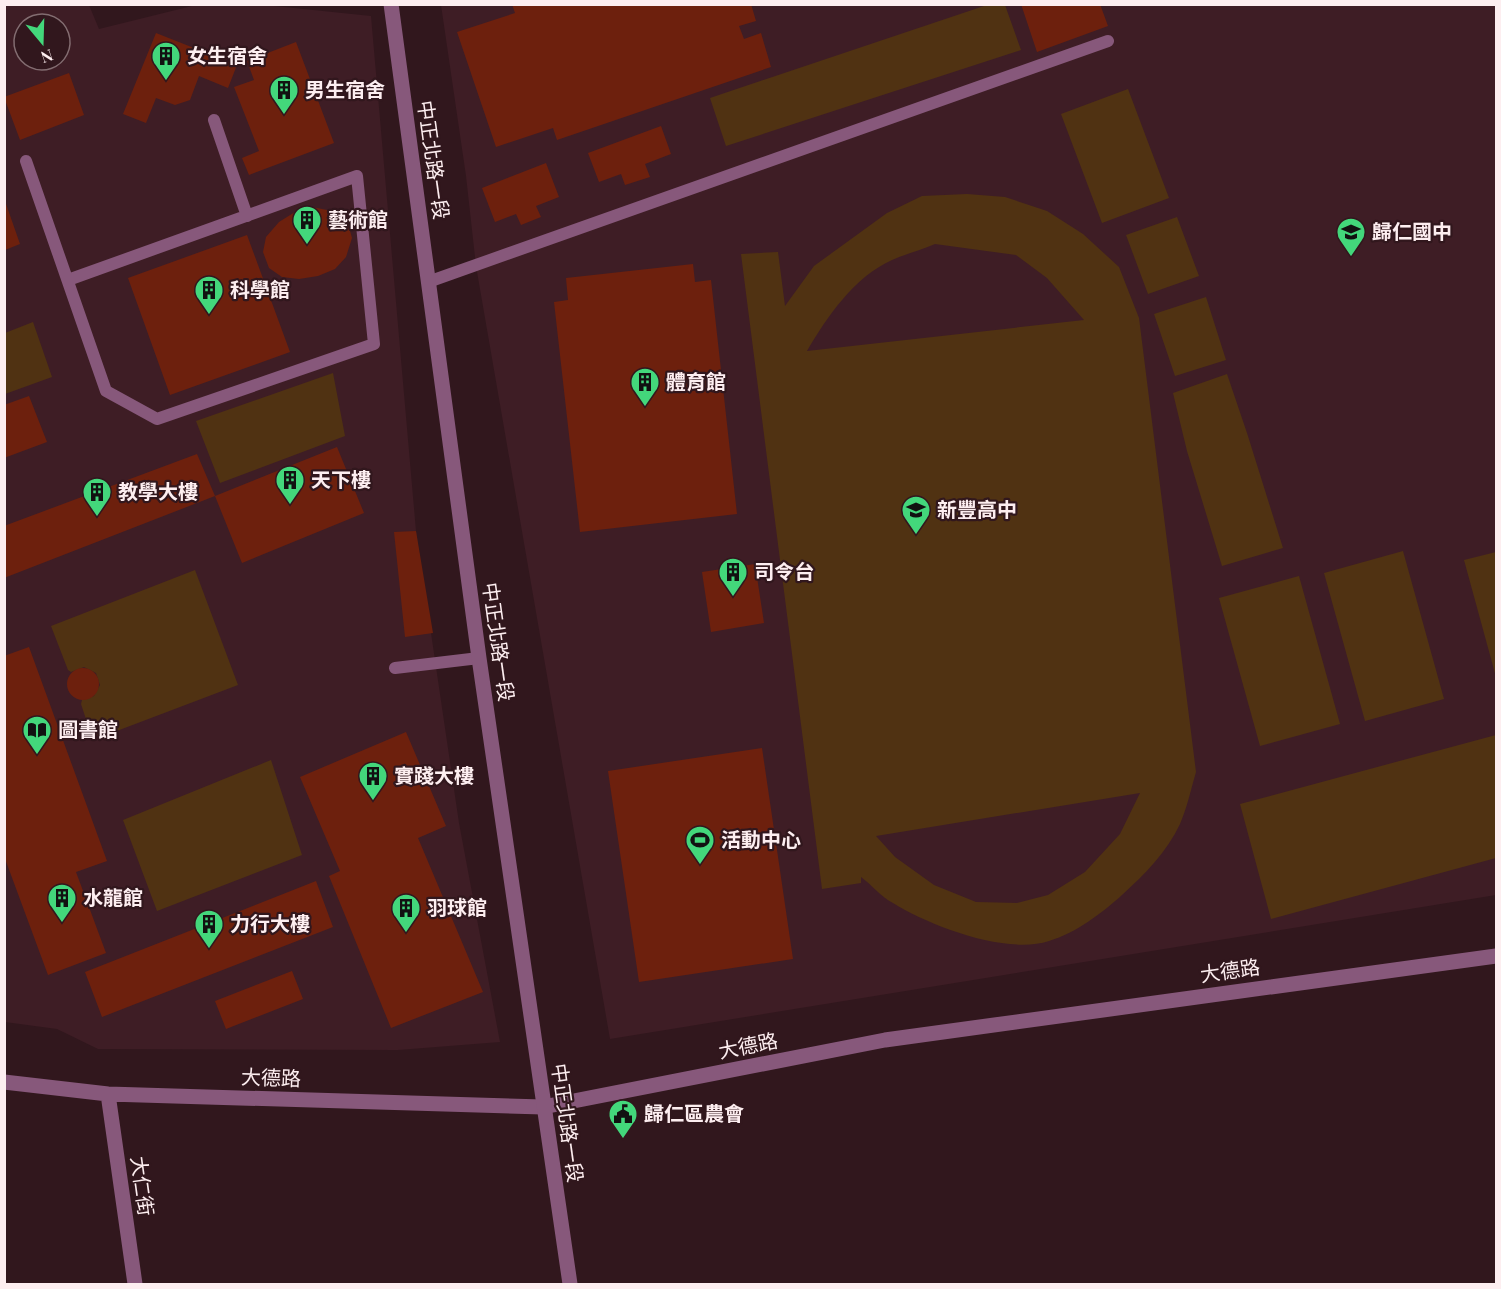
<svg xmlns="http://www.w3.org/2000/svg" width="1501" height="1289" viewBox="0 0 1501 1289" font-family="'Playfair Display','Noto Sans TC',serif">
<rect width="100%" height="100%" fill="#31171d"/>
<path fill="#3e1d25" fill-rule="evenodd" d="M200,4L265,5L371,16L416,531L459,823L500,1042L398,1050L98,1049L57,1029L5,1022V5H89L99,29ZM24,24H60V60H24Z
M441,5H1496V895L610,1039L476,266L466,176Z"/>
<path fill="#503212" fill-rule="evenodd" d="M987,5H1005L1021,50L726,146L710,98Z
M1128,89L1169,198L1102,223L1061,114Z
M967,194L1005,197L1047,211L1083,234L1119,267L1139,318L1196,772C1191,789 1187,808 1180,824C1167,852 1144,875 1122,895C1102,913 1076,933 1049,941C1006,955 930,926 893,903C881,897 872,885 861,877V883L822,889L741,254L778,252L785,306L814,266L887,213L922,196ZM935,244L1016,255L1047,278L1084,320L807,351C827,317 854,277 892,260C906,254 921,250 935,244ZM1140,793L1120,834L1085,872L1048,895L1017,903L976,902L934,885L895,857L876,836Z
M1177,217L1199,276L1148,294L1126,235Z
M1206,297L1226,360L1175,376L1154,314Z
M33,322L52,377L5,394V333Z
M333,373L345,436L220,483L196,421Z
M1227,374L1247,433L1283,548L1222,566L1187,451L1173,393Z
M1403,551L1444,699L1365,721L1324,573Z
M1496,552V677L1464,560Z
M195,570L238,685L93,740L81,704L82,700L94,696L100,685L96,673L84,667L71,672L68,670L51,626Z
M1299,576L1340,724L1260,746L1219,598Z
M1496,735V858L1271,919L1240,804Z
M271,760L302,855L157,911L123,820Z"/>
<path fill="#6d200d" d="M512,4H751L756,21L739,26L744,39L761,33L771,67L557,140L553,128L496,147L457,32L515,13Z
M1021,4H1100L1108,26L1037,52Z
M156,33L237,65L228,88L199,76L190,100L175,105L156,98L146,123L123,114Z
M296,42L334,143L249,175L242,158L259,151L234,87L254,80L247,61Z
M69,73L84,115L20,140L4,97Z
M661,126L671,154L645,164L650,177L625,185L621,174L599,182L588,153Z
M546,163L559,197L536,206L541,217L521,225L516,214L495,222L482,188Z
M5,201L20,244L5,250Z
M312,207L332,211L347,220L352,238L346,257L335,269L318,276L299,279L282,277L269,268L263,252L266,237L279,222L295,212Z
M247,235L290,352L170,395L128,278Z
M693,264L695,282L711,280L737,514L580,532L554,302L568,300L566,278Z
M29,396L47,442L4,458V405Z
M337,447L364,513L242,563L215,496Z
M197,454L215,496L4,578V526Z
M416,531L433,633L405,637L394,532Z
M755,564L764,623L711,632L702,572Z
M29,647L107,861L76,872L106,953L48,975L4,856V656Z
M67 684a16 16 0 1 1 32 0a16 16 0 1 1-32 0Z
M406,732L446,826L418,838L483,992L391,1028L329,876L340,871L300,777Z
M762,748L793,959L639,982L608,771Z
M316,881L333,927L102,1017L85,972Z
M292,971L303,999L226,1029L215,1001Z"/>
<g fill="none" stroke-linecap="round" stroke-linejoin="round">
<path stroke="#87587b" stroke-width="12" d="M214,120L247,216
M26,161L106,391L157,419L374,344L357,176L68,280
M428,282L1108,41
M395,668L479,658"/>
<path stroke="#87587b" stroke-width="15" d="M4,1082L108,1094L543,1107L885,1040L1496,956
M108,1094L135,1284"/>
<path stroke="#87587b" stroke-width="15" d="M391,4L479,658L570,1284"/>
</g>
<defs>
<g id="building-pin" transform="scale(1.5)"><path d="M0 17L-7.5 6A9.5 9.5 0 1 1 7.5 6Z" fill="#43d77b" stroke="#31171d"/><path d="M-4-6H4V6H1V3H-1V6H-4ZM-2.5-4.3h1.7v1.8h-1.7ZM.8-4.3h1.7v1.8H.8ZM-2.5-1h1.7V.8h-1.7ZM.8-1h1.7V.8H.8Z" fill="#111"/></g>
<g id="school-pin" transform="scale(1.5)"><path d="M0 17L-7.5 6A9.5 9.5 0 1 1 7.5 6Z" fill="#43d77b" stroke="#31171d"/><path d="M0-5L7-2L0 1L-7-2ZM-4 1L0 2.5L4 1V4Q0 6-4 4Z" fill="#111"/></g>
<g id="library-pin" transform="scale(1.5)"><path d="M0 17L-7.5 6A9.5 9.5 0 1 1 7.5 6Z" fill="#43d77b" stroke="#31171d"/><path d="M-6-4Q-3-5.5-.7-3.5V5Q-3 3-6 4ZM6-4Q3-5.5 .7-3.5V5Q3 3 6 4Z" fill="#111"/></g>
<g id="stadium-pin" transform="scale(1.5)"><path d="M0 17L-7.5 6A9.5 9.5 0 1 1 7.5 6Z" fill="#43d77b" stroke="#31171d"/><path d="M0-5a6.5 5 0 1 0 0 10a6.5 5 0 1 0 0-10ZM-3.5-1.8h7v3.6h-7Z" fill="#111"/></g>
<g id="civic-pin" transform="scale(1.5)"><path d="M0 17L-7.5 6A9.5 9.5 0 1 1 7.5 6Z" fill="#43d77b" stroke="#31171d"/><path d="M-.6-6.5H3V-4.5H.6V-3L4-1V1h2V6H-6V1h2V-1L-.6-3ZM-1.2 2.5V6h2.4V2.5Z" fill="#111"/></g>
</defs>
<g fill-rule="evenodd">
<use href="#building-pin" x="166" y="56"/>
<use href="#building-pin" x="284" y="90"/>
<use href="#building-pin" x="307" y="220"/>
<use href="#school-pin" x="1351" y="232"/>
<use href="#building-pin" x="209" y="290"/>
<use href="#building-pin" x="645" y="382"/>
<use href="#building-pin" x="290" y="480"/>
<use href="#building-pin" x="97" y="492"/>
<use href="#school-pin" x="916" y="510"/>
<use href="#building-pin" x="733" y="572"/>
<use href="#library-pin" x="37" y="730"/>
<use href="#building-pin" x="373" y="776"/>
<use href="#stadium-pin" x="700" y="840"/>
<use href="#building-pin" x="62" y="898"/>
<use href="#building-pin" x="406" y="908"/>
<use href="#building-pin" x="209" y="924"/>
<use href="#civic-pin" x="623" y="1114"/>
</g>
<g text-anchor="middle" stroke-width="4.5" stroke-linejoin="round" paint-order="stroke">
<g font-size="20" font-weight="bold" fill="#fdeef0" stroke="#31171d" text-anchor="start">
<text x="187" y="63">女生宿舍</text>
<text x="305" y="97">男生宿舍</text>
<text x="328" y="227">藝術館</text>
<text x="1372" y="239">歸仁國中</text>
<text x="230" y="297">科學館</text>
<text x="666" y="389">體育館</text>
<text x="311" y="487">天下樓</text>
<text x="118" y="499">教學大樓</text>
<text x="937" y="517">新豐高中</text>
<text x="754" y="579">司令台</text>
<text x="58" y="737">圖書館</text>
<text x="394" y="783">實踐大樓</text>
<text x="721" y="847">活動中心</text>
<text x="83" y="905">水龍館</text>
<text x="427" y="915">羽球館</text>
<text x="230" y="931">力行大樓</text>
<text x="644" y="1121">歸仁區農會</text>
</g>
<g font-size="20" fill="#fdeef0" stroke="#31171d">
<text transform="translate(433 160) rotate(82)" y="7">中正北路一段</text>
<text transform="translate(498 642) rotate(82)" y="7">中正北路一段</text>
<text transform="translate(1230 971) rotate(-8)" y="7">大德路</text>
<text transform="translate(748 1046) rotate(-11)" y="7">大德路</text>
<text transform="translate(271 1078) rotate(2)" y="7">大德路</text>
<text transform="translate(567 1123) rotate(82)" y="7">中正北路一段</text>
<text transform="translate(142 1186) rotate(82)" y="7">大仁街</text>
</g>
</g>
<rect width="1501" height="1289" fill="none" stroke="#fdeef0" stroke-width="12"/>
<g transform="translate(42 42) rotate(161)"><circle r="28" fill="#31171d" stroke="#836d71" stroke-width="1.5"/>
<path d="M0-4.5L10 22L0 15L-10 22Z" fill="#43d77b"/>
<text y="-9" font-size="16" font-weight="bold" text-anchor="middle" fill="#fdeef0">N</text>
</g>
</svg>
